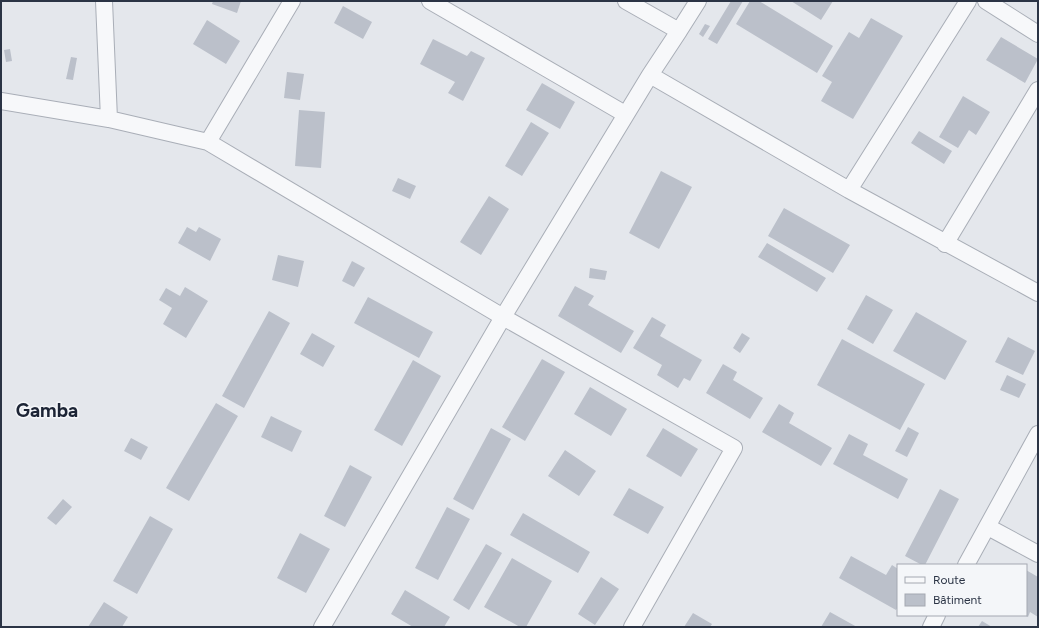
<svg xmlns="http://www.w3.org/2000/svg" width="1039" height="628" viewBox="0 0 1039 628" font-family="Figtree,sans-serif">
<rect width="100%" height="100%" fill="#e4e7ec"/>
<path fill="#bbc0ca" d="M213,1H241L237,13L212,4Z
M731,1H743L717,44L708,39Z
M750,1H759L833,46L817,73L736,24Z
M791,1H833L821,20Z
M343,6L372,22L363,39L334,23Z
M871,18L903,36L853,119L821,101L832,82L822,76L849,32L859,38Z
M207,20L240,41L226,64L193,44Z
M705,24L710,26L703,37L699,34Z
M1001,37L1038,59L1025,83L986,60Z
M433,39L467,56L471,51L485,58L463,101L448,93L455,82L420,64Z
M10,49L12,61L6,62L4,50Z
M71,57L77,58L73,80L66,79Z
M287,72L304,74L300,100L284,98Z
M542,83L575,102L560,129L526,110Z
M963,96L990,112L976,135L969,130L958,148L939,137Z
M299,110L325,112L321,168L295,166Z
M531,122L549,133L522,176L505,166Z
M919,131L952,151L944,164L911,143Z
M661,171L692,187L659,249L629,233Z
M398,178L416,186L410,199L392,191Z
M489,196L509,209L481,255L460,242Z
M784,208L850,245L833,273L768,236Z
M187,227L196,232L199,227L221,239L210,261L178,243Z
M767,243L826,278L817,292L758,257Z
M278,255L304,261L298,287L272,280Z
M352,261L365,268L354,287L342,281Z
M590,268L607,271L605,280L589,278Z
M575,286L594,296L588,305L634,331L621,353L558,316Z
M185,287L208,301L186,338L163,324L172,308L159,300L166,288L180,296Z
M866,295L893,310L873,344L847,329Z
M368,297L433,332L419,358L354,323Z
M269,311L290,323L244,408L222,396Z
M916,312L967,341L945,380L893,351Z
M652,317L666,325L660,336L702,360L690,381L684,378L678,388L657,375L662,365L633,348Z
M312,333L335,346L323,367L300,354Z
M742,333L750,338L740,353L733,348Z
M1008,337L1035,351L1023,375L995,362Z
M842,339L925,384L900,430L817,385Z
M542,359L565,372L525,441L502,427Z
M413,360L441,376L402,446L374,430Z
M723,364L737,372L733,380L763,398L750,419L706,393Z
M1007,375L1026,384L1019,398L1000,390Z
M590,387L627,409L611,436L574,414Z
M216,403L238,416L189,501L166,488Z
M779,404L794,413L789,423L832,448L821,466L762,432Z
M271,416L302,431L292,452L261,437Z
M908,427L919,433L907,457L895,451Z
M491,428L511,439L473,510L453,499Z
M663,428L698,449L681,477L646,456Z
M849,434L868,444L863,455L908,479L898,499L833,464Z
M131,438L148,447L141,460L124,451Z
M565,450L596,471L579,496L548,476Z
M350,465L372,477L345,527L324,516Z
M629,488L664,507L648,534L613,515Z
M940,489L959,499L925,565H922L905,556Z
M63,499L72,507L56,525L47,518Z
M447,507L470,519L438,580L415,568Z
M523,513L590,552L578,573L510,535Z
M150,516L173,529L137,594L113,581Z
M300,533L330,549L306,593L277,578Z
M486,544L502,553L469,610L453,600Z
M851,556L886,575L892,565L898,569V607L896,610L839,578Z
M512,558L552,581L526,627H520L484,607Z
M1026,570L1038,577V617L1030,612L1028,617L1026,616Z
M601,577L619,589L595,625L578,614Z
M405,590L450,617L444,627H413L391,614Z
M104,602L128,617L122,627H88Z
M830,612L857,627H821Z
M693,613L712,624L710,627H684Z
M982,621L992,627H978Z"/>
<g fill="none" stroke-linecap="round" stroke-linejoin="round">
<g stroke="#a9aeb7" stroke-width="18">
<path id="minor" d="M104,1L109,119
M430,1L625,114
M626,1L679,31L650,75L849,190L1038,293
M986,1L1038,34
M679,31L698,1
M1,101L109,119L208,142L503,317L734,448L632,627
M208,142L292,1
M849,190L968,1
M945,244L1038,90
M988,527L1038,554
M966,565L1038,434
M322,627L503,317L650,75
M931,627L937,615"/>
</g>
<use href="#minor" stroke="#f7f8fa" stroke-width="16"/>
</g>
<g text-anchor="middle" stroke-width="3" stroke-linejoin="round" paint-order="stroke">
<g font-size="19" font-weight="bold" fill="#1d2536" stroke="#f4f6f9">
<text x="47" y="417">Gamba</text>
</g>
</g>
<rect width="1039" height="628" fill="none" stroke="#2b3445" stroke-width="4"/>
<rect x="897" y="564" width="130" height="52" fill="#f4f6f9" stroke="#a4a8b1"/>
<rect x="905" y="577" width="20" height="6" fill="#f7f8fa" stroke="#a4a8b1"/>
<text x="933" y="584" font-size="12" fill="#2b3445">Route</text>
<rect x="905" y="594" width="20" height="12" fill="#bbc0ca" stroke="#a4a8b1"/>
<text x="933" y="604" font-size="12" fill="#2b3445">Bâtiment</text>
</svg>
